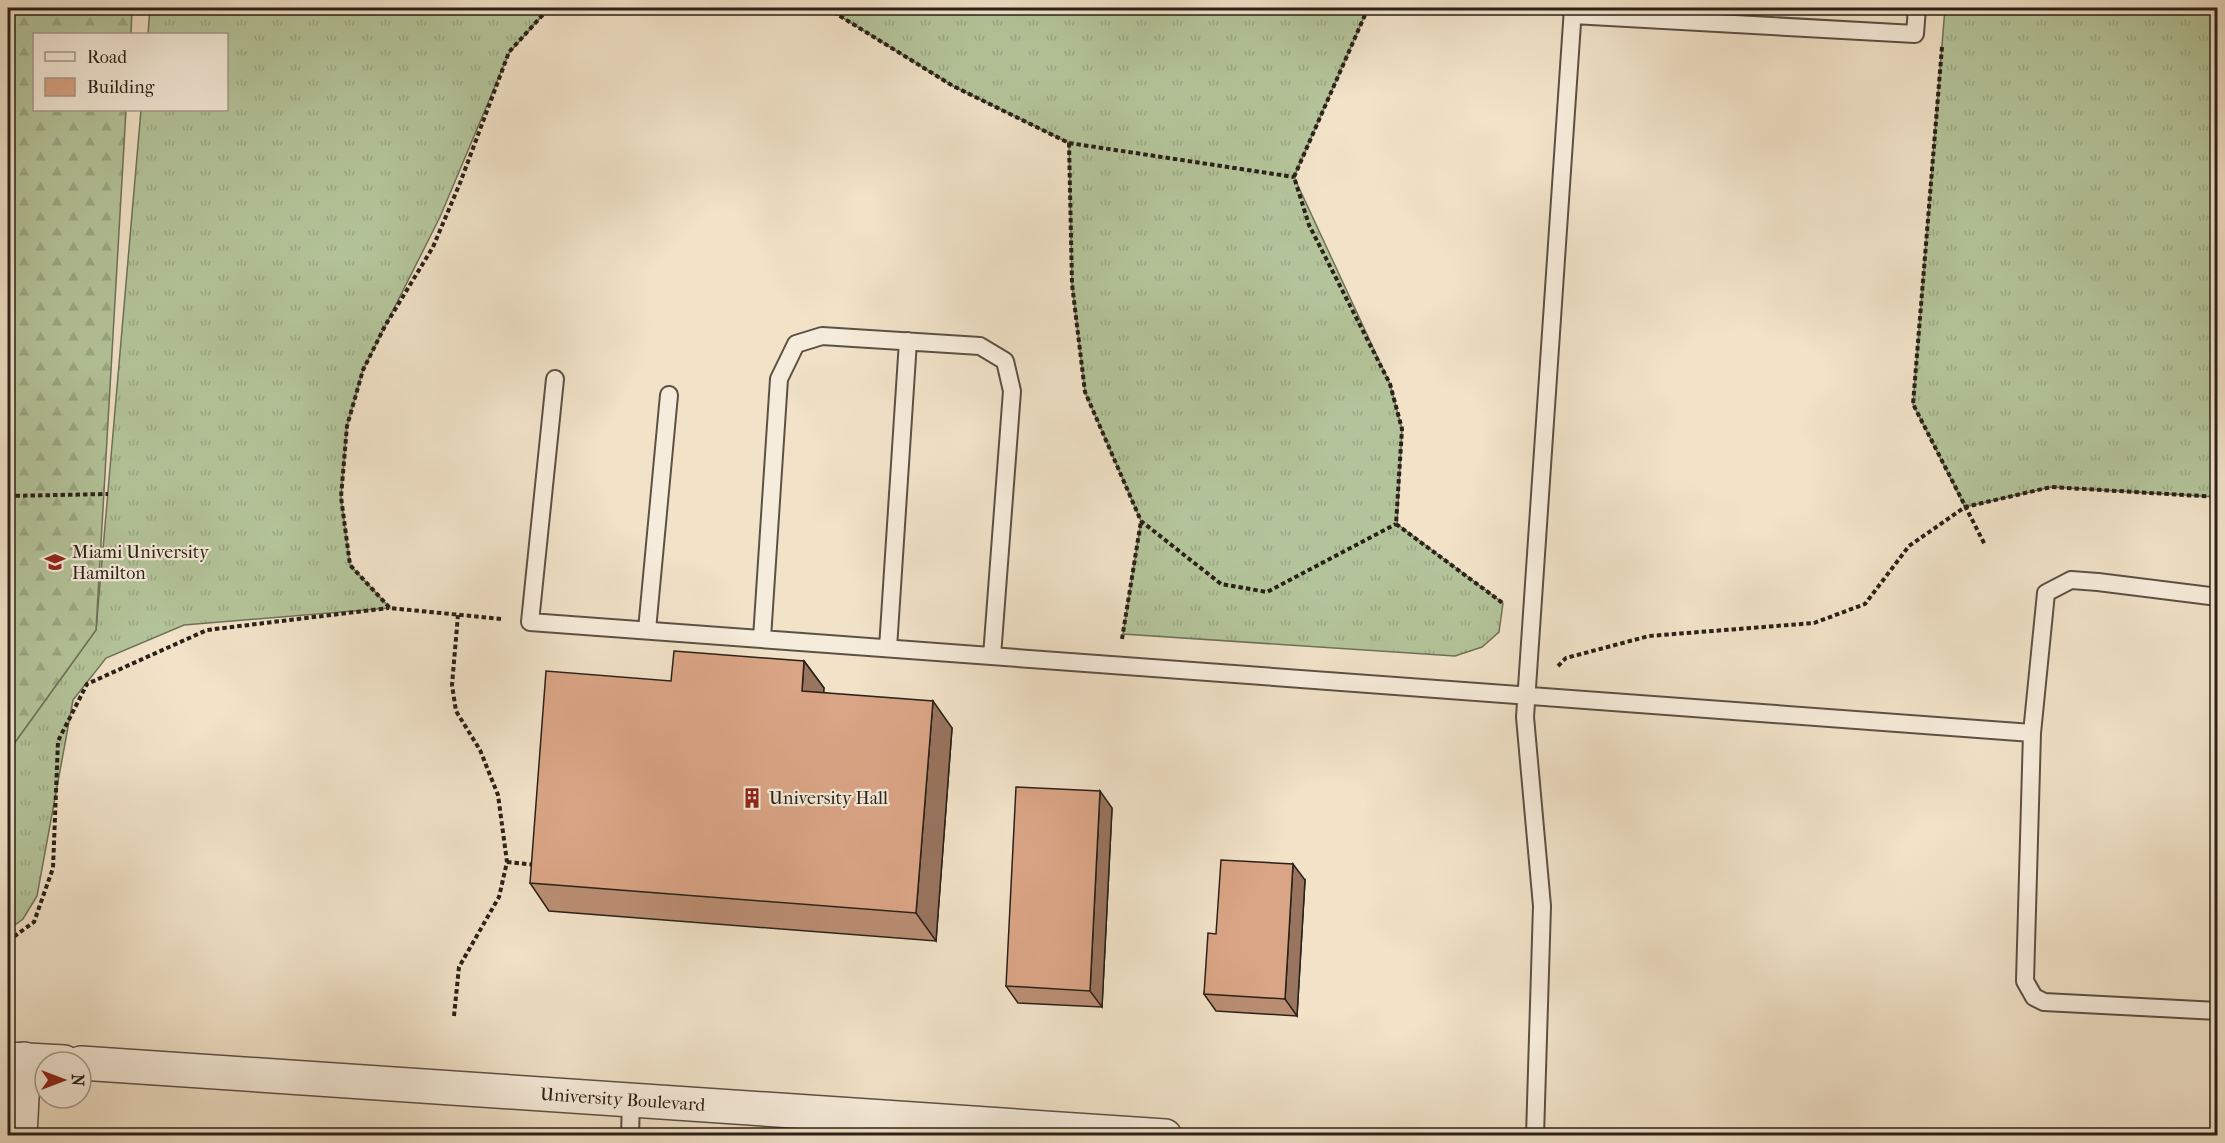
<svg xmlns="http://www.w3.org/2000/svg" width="2225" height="1143" viewBox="0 0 2225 1143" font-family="'IM FELL French Canon',serif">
<defs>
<pattern id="grass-tufts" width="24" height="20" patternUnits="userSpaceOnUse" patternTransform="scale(1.5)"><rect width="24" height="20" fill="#b4c49a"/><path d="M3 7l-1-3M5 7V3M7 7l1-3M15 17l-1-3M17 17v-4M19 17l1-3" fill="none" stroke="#9ba884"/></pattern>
<pattern id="forest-firs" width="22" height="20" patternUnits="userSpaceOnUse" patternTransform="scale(1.5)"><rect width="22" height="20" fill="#b4c49a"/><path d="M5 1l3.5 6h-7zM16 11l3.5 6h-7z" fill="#9ba884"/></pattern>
</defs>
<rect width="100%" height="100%" fill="#f1e2c8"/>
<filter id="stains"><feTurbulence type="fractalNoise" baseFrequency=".00333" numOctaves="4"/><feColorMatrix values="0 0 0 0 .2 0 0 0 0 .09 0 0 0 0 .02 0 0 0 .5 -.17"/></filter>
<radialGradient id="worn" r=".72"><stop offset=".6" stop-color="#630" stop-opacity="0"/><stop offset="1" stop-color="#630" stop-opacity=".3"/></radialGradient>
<path fill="url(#grass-tufts)" stroke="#6f7259" stroke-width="1.5" d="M150,8H549L509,53L440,217L363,370L347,426L341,497L350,565L390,608L184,625L106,658L73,700L37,896L23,919L8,930V752L96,630L141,110H226V34H148Z
M827,8H1368L1294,177L1390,384L1402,429L1397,524L1503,603L1499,632L1482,647L1455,656L1123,634L1141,521L1085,392L1072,284L1069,143L953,86Z
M1945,8H2217V497L2051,487L1965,507L1913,404Z"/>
<path fill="url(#forest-firs)" stroke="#6f7259" stroke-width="1.5" d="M8,8H132L131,34H34V110H126L96,630L8,752Z"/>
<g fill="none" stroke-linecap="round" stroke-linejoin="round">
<g stroke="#5c5144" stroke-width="20">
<path id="service" d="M1573,15L1915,34L1917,8
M555,379L530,622L2032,733
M2218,597L2098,582L2071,580L2046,593L2032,733L2025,981L2034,997L2044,1002L2218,1011
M647,630L669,395
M762,638L779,379L796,344L822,336L980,346L1005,361L1012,391L992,656
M888,648L908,341
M630,1136L631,1100
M1535,1136L1542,906L1525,717L1573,8"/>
</g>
<g stroke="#5c5144" stroke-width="36">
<g id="tertiary">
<path d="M8,1059L64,1062"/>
<path id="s1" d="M81,1063L1165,1136"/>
<path d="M20,1136L24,1059"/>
</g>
</g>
<path stroke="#2a2118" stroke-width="4" stroke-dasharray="4.5 3" stroke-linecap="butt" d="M827,8L953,86L1069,143L1294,177
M1368,8L1294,177L1309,225L1390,384L1402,429L1396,524L1504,604
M1942,47L1913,404L1985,545
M1069,143L1072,284L1085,392L1141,521L1221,584L1267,592L1396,524
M8,496L108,494
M501,619L390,608L350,565L341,497L347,426L363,370L385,326L433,247L460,183L509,52L549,8
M1122,639L1141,521
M1558,666L1566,658L1649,636L1814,623L1865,604L1909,546L1965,507L2051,487L2218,497
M507,862L536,865
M8,941L34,922L53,868L58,741L87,684L207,630L389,608
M454,1016L459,967L499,897L507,862L498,795L480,750L456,711L452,685L458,615"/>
<use href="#service" stroke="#f6ecdb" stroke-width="16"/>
<use href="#tertiary" stroke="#f6ecdb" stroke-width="33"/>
</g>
<path fill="#bb8e73" stroke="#2a2118" stroke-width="1.5" d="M804,661L824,688L823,692L952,728L936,941L549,911L530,883L671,681Z
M1112,808L1102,1007L1018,1003L1006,986Z
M1305,880L1297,1016L1216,1011L1204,994L1216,934Z"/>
<path fill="#99745e" stroke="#2a2118" stroke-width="1.5" d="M804,661L824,688L822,718L802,691Z
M933,701L952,728L936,941L916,913Z
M1100,791L1112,808L1102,1007L1090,991Z
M1293,864L1305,880L1297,1016L1285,999Z"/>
<path fill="#daa586" stroke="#2a2118" stroke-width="1.5" d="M674,651L804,661L802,691L933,701L916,913L530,883L546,671L671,681Z
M1016,787L1100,791L1090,991L1006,986Z
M1221,860L1293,864L1285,999L1204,994L1208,933L1216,934Z"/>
<defs>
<g id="university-bare" transform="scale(1.62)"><path d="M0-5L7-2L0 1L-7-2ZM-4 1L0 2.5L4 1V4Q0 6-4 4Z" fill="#8f2418" stroke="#f6ecdb" stroke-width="2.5" paint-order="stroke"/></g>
<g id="building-bare" transform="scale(1.62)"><path d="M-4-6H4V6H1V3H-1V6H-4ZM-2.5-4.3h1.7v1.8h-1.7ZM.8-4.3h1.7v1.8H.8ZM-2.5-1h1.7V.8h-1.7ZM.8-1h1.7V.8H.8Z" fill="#8f2418" stroke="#f6ecdb" stroke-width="2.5" paint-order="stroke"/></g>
</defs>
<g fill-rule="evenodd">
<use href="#university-bare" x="55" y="562"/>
<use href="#building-bare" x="752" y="798"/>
</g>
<g text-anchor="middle" stroke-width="4.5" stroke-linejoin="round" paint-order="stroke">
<g font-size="18" fill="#2a2118" stroke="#f6ecdb" text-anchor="start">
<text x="72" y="558">Miami University<tspan x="72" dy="21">Hamilton</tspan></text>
<text x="769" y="804">University Hall</text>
</g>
<g font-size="18" fill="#2a2118" stroke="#f6ecdb">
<text dy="6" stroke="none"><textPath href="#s1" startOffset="543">University Boulevard</textPath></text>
</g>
</g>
<rect width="2225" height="1143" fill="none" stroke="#f1e2c8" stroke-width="30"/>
<rect x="9" y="9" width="2207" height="1125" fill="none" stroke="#2a2118" stroke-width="3"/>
<rect x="15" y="15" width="2195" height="1113" fill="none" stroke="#2a2118" stroke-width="1.5"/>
<rect x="33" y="33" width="195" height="78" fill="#f6ecdb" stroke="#a49b8d" stroke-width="1.5"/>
<rect x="45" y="52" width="30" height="9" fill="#f6ecdb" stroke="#a49b8d" stroke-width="1.5"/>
<text x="87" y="63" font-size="18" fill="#2a2118">Road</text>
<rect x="45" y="78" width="30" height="18" fill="#daa586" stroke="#a49b8d" stroke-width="1.5"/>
<text x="87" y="93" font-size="18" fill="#2a2118">Building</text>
<g transform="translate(63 1080) rotate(90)"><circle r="28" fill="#f6ecdb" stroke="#a49b8d" stroke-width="1.5"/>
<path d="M0-4.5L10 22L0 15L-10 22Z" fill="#8f2418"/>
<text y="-9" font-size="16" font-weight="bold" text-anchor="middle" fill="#2a2118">N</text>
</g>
<rect width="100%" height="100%" filter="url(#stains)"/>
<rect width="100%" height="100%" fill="url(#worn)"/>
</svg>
